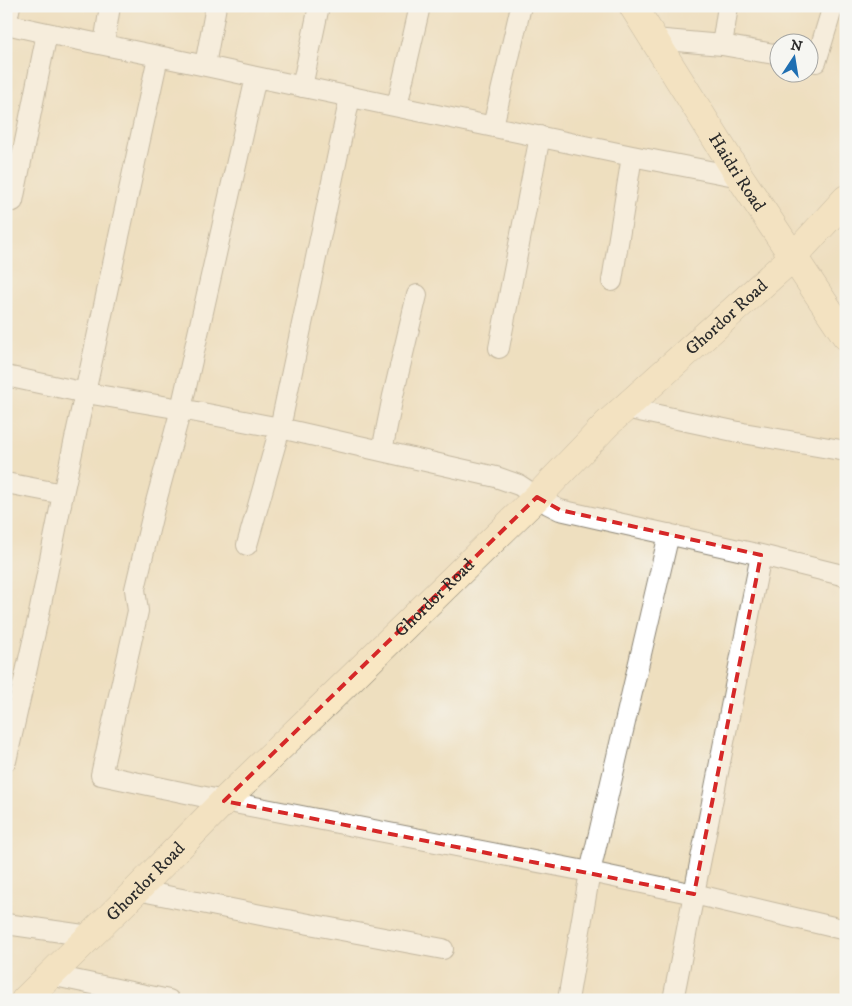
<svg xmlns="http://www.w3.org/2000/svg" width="852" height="1006" viewBox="0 0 852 1006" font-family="'IM FELL DW Pica',serif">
<rect width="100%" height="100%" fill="#f6f6f2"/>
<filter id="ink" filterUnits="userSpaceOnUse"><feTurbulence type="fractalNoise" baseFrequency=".02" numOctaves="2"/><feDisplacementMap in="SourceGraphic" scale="10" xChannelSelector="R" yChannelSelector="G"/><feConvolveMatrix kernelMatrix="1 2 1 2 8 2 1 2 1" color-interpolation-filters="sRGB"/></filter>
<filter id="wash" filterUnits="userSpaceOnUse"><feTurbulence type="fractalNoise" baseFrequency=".0096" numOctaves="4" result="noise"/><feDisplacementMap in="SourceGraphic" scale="20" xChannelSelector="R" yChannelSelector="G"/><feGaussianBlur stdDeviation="1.12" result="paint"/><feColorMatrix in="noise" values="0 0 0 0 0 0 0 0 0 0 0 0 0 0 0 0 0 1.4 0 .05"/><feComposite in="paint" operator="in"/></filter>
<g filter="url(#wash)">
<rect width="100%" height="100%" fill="#eedfbf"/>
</g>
<g filter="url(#ink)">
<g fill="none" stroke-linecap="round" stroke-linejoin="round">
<g stroke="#8c8575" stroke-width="22">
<path id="street" d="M6,24C89,43 173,58 256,77L632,156L740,177
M6,24L10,6
M654,39L722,45L780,55
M104,44L110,6
M722,45L728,6
M810,61L816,62L833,6
M205,65L216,6
M256,77L181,409L154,509L135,589L138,611L101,775L224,801L590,872L694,894L846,930
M302,87L319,6
M397,106L420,6
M493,126L521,6
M13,201L47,33
M612,281L632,156
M499,348L540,136
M6,376L86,393L181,409L280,428L496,477L519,485L548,504L560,510L761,555L846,576
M625,408L743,433L846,451
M382,451L393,396L417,295
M6,483L63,494
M247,545L280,428L350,97
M6,761L38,619L63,494L158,57
M137,890L261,915L443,949
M6,924L90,936
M50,975L169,1000
M568,1000L590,872L669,534
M673,1000L761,555"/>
</g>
<g stroke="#8c8575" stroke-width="29">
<g id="secondary">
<path id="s1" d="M633,6L740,177L846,336"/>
<path id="s2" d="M25,1000L137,890L224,801L322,707L537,497L607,424L794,256L846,199"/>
</g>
</g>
<use href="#street" stroke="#fff" stroke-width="20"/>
<use href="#secondary" stroke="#f9e7c3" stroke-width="28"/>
</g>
</g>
<path d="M0 0H852V1006H0ZM537,497L560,510L761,555L694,894L224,801Z" fill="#eedfbf" fill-opacity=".55" fill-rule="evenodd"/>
<path fill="none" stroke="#d62828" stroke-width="4" stroke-dasharray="10 6" stroke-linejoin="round" d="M537,497L560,510L761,555L694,894L224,801Z"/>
<g text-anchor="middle" stroke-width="4" stroke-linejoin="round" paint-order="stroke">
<g font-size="18" fill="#2b2b2b" stroke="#f6f6f2">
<text dy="6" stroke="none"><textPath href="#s1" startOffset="196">Haidri Road</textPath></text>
<text dy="6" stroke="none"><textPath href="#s2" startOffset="979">Ghordor Road</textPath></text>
<text dy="6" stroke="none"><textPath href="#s2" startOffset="574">Ghordor Road</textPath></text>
<text dy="6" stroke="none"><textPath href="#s2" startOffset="169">Ghordor Road</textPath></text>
</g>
</g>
<rect width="852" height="1006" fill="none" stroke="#f6f6f2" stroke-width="25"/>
<g transform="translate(794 58) rotate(12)"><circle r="24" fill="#f6f6f2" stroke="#a5a5a2"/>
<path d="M0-4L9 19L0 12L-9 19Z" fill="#1f6fb2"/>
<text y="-8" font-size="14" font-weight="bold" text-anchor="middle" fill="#2b2b2b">N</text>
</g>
</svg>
